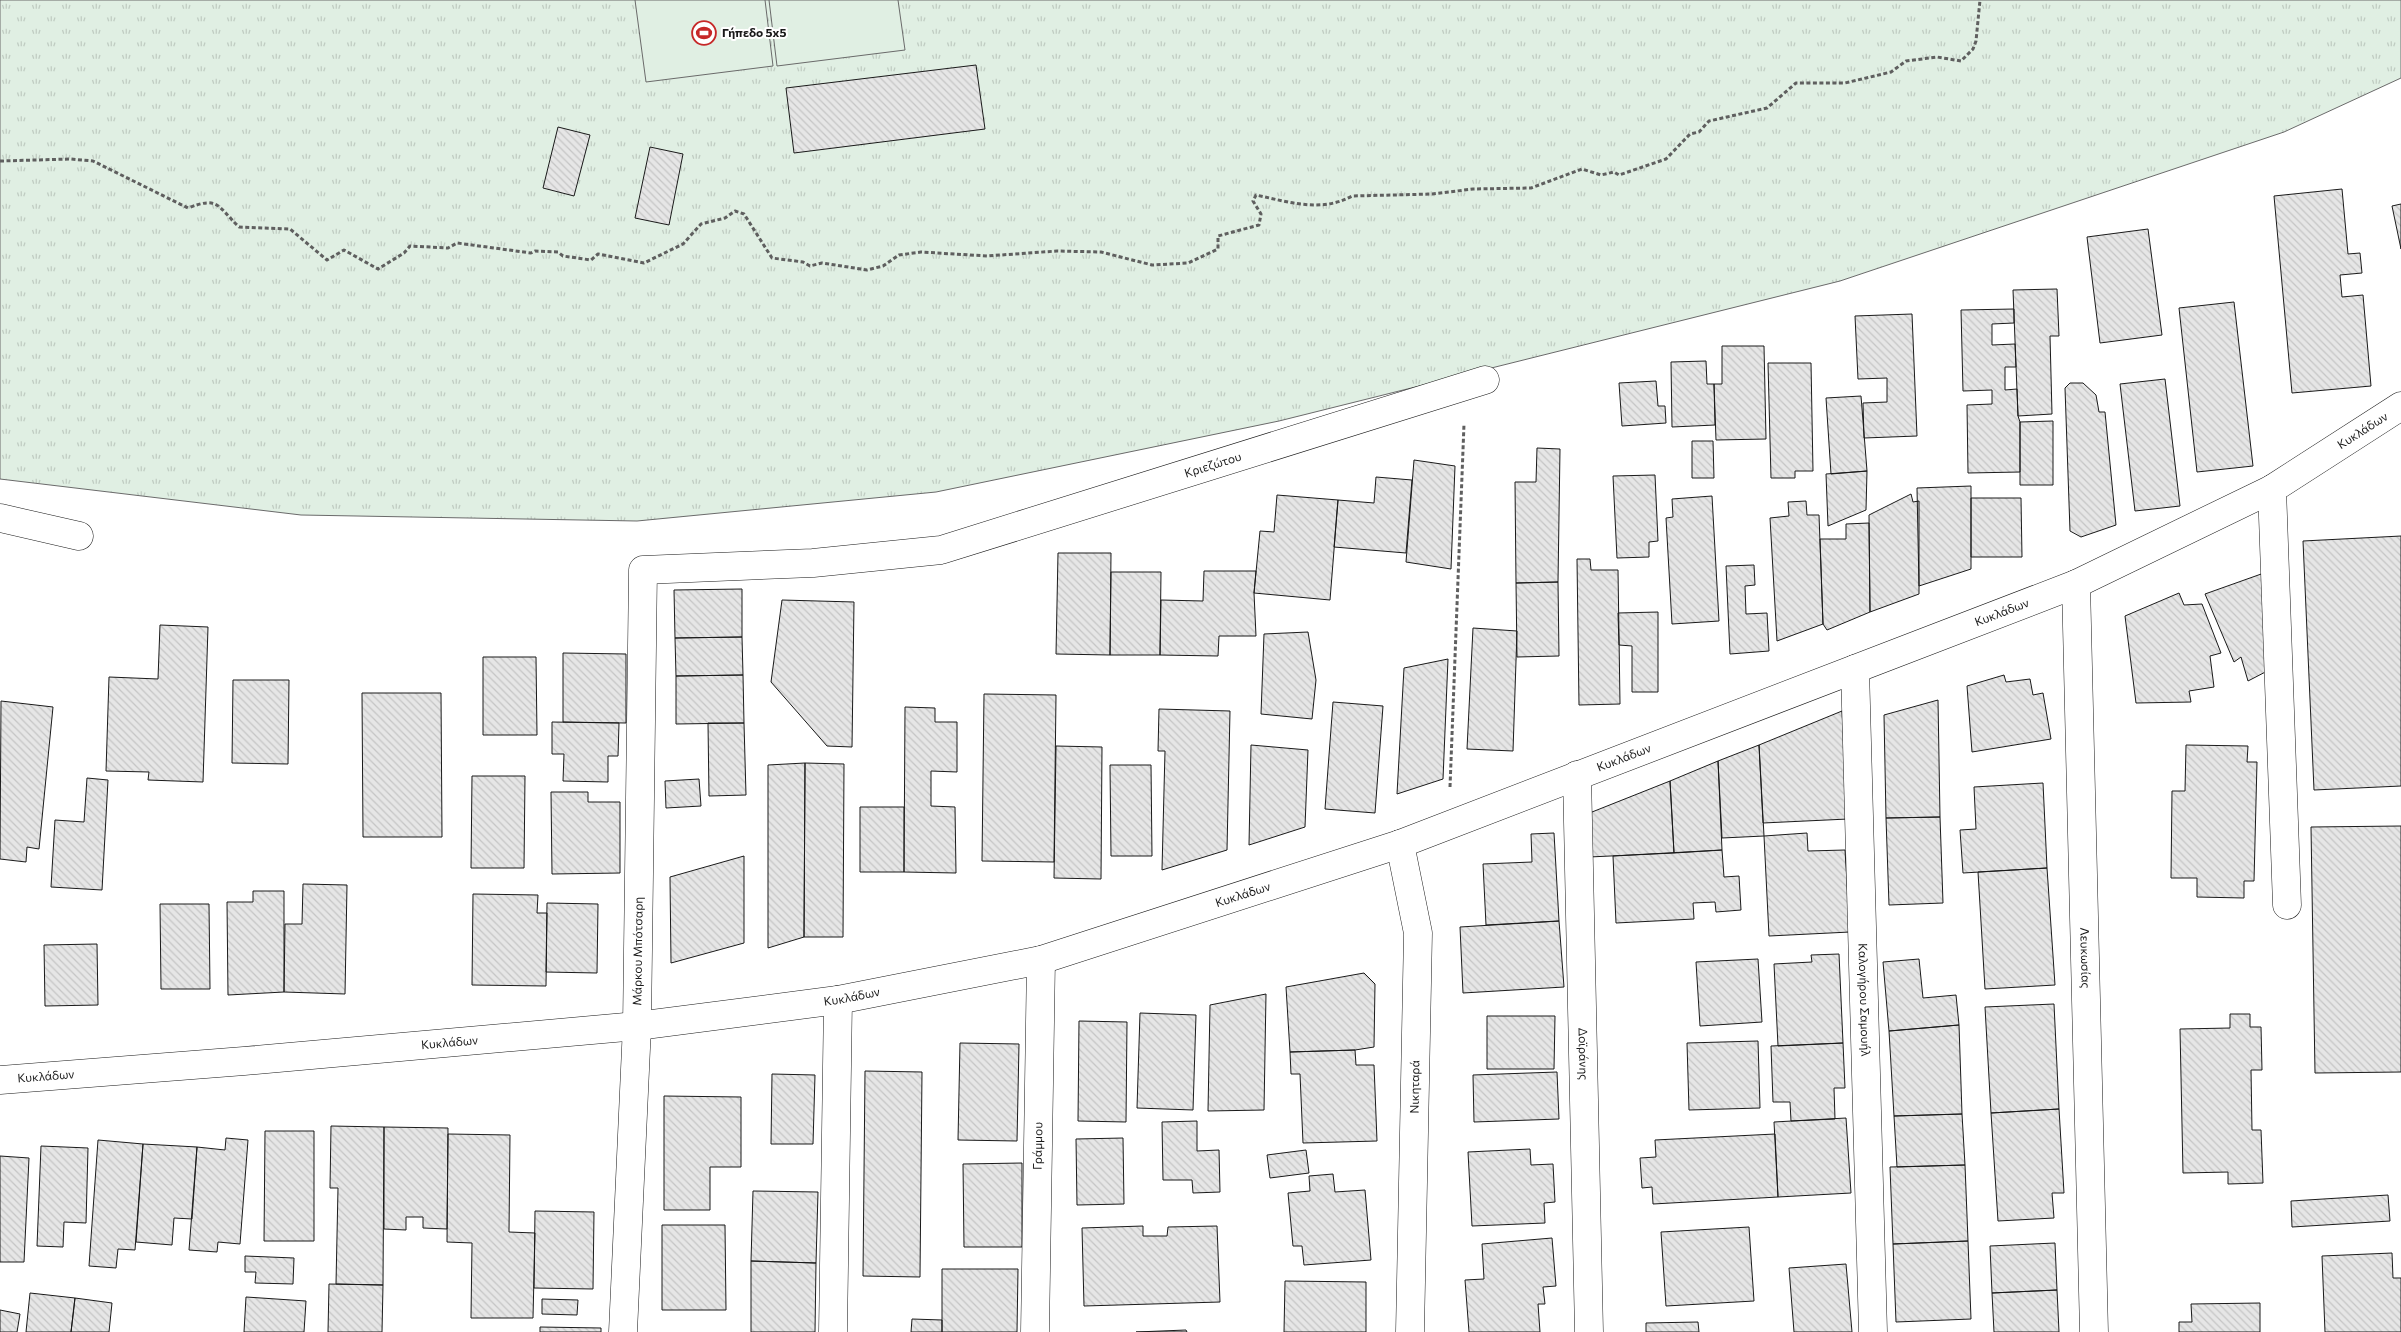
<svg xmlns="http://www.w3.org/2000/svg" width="2401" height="1332" viewBox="0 0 2401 1332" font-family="Commissioner,sans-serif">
<defs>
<pattern id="grass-tufts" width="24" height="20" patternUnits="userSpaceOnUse" patternTransform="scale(1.25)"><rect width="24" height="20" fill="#e0efe3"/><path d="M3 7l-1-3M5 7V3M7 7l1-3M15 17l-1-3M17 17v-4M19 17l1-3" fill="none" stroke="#c0ccc2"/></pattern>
<pattern id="building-back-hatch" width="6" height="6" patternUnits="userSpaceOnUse" patternTransform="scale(1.25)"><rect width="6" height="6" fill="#e6e6e6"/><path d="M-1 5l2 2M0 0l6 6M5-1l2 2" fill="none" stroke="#c5c5c5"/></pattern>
</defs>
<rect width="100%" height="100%" fill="#fff"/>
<path fill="url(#grass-tufts)" stroke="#6a6a6a" d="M0,0H2401V78L2284,132L1840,281L1279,421L936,492L637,521L301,515L0,479Z"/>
<path fill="#e0efe3" stroke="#6a6a6a" d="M635,0H765L773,66L646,82Z
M769,0H898L905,50L777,66Z"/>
<path fill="url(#building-back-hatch)" stroke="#1a1a1a" d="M976,65L985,129L794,153L786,88Z
M558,127L590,135L574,196L543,188Z
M650,147L683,154L669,225L635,218Z
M2342,189L2348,254L2360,253L2362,273L2340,275L2342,297L2363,295L2371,386L2292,393L2274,196Z
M2401,204V249L2392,206Z
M2148,229L2162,335L2100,343L2087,237Z
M2057,289L2059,336H2050L2052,414L2018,416L2013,290Z
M2234,302L2253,466L2197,472L2179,308Z
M2014,309V323L1992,324V345L2015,344L2016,367H2005V390L2017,389L2018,416L2020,422V472L1968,473L1967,405L1992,404V390L1963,391L1961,310Z
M1912,314L1917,436L1864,438L1863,403L1887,402V378L1858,379L1855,316Z
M1722,346H1764L1766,439L1716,440L1714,384H1722Z
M1706,361L1707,384H1714L1715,425L1672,427L1671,362Z
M1768,363H1811L1813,471H1795V478H1771Z
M2165,379L2180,506L2135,511L2120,384Z
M1656,381L1658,406H1665L1666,423L1622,426L1619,383Z
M2070,383H2083L2096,395L2099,412H2105L2116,525L2081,537L2070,531L2065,388Z
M1861,396L1867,471L1831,474L1826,398Z
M2053,421V485H2020V422Z
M1692,441H1713L1714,478H1692Z
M1537,448L1560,449L1558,582L1516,583L1515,482H1536Z
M1414,460L1455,466L1451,569L1406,562Z
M1867,471L1866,510L1828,526L1826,474Z
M1655,475L1658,541L1649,542V557L1617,558L1613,476Z
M1376,477L1412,480L1406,553L1334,547L1338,500L1374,503Z
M1971,486V569L1919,586L1917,488Z
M1911,494L1913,502L1919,501V594L1870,612L1869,515Z
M1277,495L1338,500L1330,600L1254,593L1260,531L1274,532Z
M1712,496L1719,621L1672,624L1666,518L1673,517L1672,499Z
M1971,498H2021L2022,557H1971Z
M1806,501L1807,515H1819L1823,624L1777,641L1770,518L1789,516L1788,502Z
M1869,523L1870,612L1827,630L1823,624L1820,539H1846V524Z
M2401,536V786L2314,790L2303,541Z
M1058,553H1111L1110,655L1056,654Z
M1577,559H1590L1591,570H1618L1620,704L1579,705Z
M1754,565L1755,585L1745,586L1746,614L1767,613L1769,651L1730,654L1726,566Z
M1204,571H1256L1254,593L1256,636H1219L1218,656L1160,655L1161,600L1203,601Z
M1111,572H1161L1160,655H1110Z
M2264,573L2275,667L2248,681L2241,657L2234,662L2205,594Z
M1558,582L1559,656L1517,657L1516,583Z
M742,589V637L675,638L674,590Z
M2179,593L2184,605L2202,604L2221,653L2210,656L2214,687L2189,691L2191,702L2136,703L2125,616Z
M782,600L854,602L852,747L827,746L771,682Z
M1658,612V692H1632V646L1619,645L1618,613Z
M160,625L208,627L203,782L148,780L149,772L106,771L109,677L158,679Z
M1473,628L1517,631L1513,751L1467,749Z
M1308,632L1316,680L1312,719L1261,714L1264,634Z
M742,637L743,675L676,676L675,638Z
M563,653L626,654V723L563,722Z
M483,657H536L537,735H483Z
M1448,659L1443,779L1397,794L1404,668Z
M743,675L744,723L676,724V676Z
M2004,675L2006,682L2030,679L2033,695L2043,693L2051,739L1972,752L1967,686Z
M233,680H289L288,764L232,763Z
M362,693H441L442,837H363Z
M984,694L1056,695L1054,862L982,861Z
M1938,700L1940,817L1886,818L1884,715Z
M1,701L53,707L39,849L27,847L26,862L0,859Z
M1333,702L1383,706L1375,813L1325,809Z
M905,707L935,708V722H957V772L931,771V806L955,807L956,873L904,872Z
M1159,709L1230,711L1227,850L1162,870L1165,751H1158Z
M1842,711L1848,819L1763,823L1759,745Z
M552,722L619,723L618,756H608V782L563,781L564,754H552Z
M708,723H744L746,795L709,796Z
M1251,745L1308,750L1305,827L1249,845Z
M1759,745L1764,836L1722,838L1718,761Z
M2186,745L2248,746L2247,762H2257L2254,881H2244V898L2197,897V878H2171L2172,791H2185Z
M1056,746L1102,747L1101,879L1054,878Z
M1718,761L1722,850L1674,853L1670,781Z
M805,763L844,764L843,937H804Z
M805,763L804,937L768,948V765Z
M1110,765H1151L1152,856H1111Z
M472,776H525L524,868H471Z
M87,778L108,780L102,890L51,887L55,820L84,822Z
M699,779L701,806L666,808L665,781Z
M1670,781L1674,853L1589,857L1587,814Z
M2043,783L2047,868L1963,873L1960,830L1976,829L1974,787Z
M551,792H588V802H620V873L552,874Z
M860,807H904V872H860Z
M1940,817L1943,903L1889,905L1886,818Z
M2401,826V1072L2315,1073L2311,827Z
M1554,833L1559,921L1486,925L1483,864L1532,862L1531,834Z
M1807,833L1808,851L1845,850L1850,932L1769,936L1764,836Z
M1722,850L1724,877L1739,876L1741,910L1716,912L1715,902L1693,903L1694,919L1616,923L1613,856Z
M744,856V943L671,963L670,877Z
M2047,868L2055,985L1985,989L1978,872Z
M303,884L347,885L345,994L284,992L285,924H302Z
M253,891H284V992L228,995L227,902H253Z
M473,894L538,895L537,913H547L546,986L472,985Z
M547,903L598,904L597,973L546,972Z
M160,904H209L210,989H161Z
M1559,921L1564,987L1463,993L1460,927Z
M97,944L98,1005L45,1006L44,945Z
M1839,954L1843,1043L1778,1046L1774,964L1812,962L1811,955Z
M1758,959L1762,1022L1700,1026L1696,962Z
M1919,959L1923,998L1956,995L1959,1025L1889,1031L1883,962Z
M1364,973L1375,984L1374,1047L1355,1050L1290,1052L1286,987Z
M1266,994L1264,1110L1208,1111L1210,1005Z
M2054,1004L2059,1109L1991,1113L1985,1007Z
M1140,1013L1196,1015L1193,1110L1137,1108Z
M2230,1014H2250V1027H2261L2262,1070H2251L2252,1130H2261L2263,1183L2228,1184V1172L2183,1173L2180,1029L2230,1028Z
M1487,1016H1555L1554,1069H1487Z
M1079,1021L1127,1022L1126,1122L1078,1121Z
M1959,1025L1962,1114L1894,1116L1889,1031Z
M1758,1041L1760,1108L1689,1110L1687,1043Z
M960,1043L1019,1044L1017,1141L958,1140Z
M1843,1043L1845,1088H1834L1835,1119L1791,1121L1790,1102H1773L1771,1046Z
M1355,1050L1356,1065H1374L1377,1141L1303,1143L1300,1074H1291L1290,1052Z
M865,1071L922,1072L920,1277L863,1276Z
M1557,1072L1559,1119L1474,1122L1473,1075Z
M772,1074L815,1075L813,1144H771Z
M664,1096L741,1097V1167H710V1210H664Z
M2059,1109L2064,1193H2052L2054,1218L1998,1221L1991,1113Z
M1962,1114L1965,1165L1897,1167L1894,1116Z
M1846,1118L1851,1193L1778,1197L1774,1122Z
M1197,1121V1151L1219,1150L1220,1192L1193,1193L1192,1180H1163L1162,1122Z
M331,1126L384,1127L383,1285L336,1284L338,1188H330Z
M384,1127L448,1128L447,1229L423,1228V1217H406V1230L384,1229Z
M265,1131H314V1241H264Z
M448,1134L510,1135L509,1232L535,1233L533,1318H471L472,1243L447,1242Z
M1775,1134L1778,1197L1653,1204L1652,1187L1642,1188L1640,1158L1656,1157L1655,1140Z
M226,1138L248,1140L240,1244L218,1242L217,1252L189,1250L197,1147L225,1150Z
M1123,1138L1124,1204L1077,1205L1076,1139Z
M98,1140L143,1144L135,1250L118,1249L116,1268L89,1266Z
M143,1144L197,1147L192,1219L174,1218L172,1245L136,1242Z
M41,1146L88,1148L86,1223L64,1222L63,1247L37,1246Z
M1530,1149L1531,1165L1553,1164L1555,1202L1544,1203L1545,1223L1472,1226L1468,1152Z
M1306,1150L1309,1173L1270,1178L1267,1155Z
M0,1156L29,1158L24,1262H0Z
M1022,1163V1247H964L963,1164Z
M1965,1165L1968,1241L1893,1244L1890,1167Z
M1333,1174L1335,1192L1365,1190L1371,1260L1304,1265L1302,1246H1293L1288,1193L1310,1191L1309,1176Z
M753,1191L818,1192L816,1263L751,1261Z
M2388,1195L2390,1221L2292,1227L2291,1201Z
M535,1211L594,1212L593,1289L534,1288Z
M662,1225H725L726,1310H662Z
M1143,1226V1236H1167L1168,1227L1217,1226L1220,1302L1084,1306L1082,1228Z
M1749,1227L1754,1301L1666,1306L1661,1232Z
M1552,1238L1556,1286L1543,1287L1545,1304H1538L1540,1332H1469L1465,1280L1484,1279L1482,1244Z
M1968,1241L1971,1319L1896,1322L1893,1244Z
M2055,1243L2057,1290L1992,1293L1990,1246Z
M2392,1253L2393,1278H2401V1332H2325L2322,1256Z
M245,1256L294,1258L293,1284L255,1283L256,1272H245Z
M751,1261L816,1263L815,1332H751Z
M1846,1264L1852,1332H1794L1789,1268Z
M942,1269H1018L1017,1332H942Z
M1285,1281L1366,1282V1332H1284Z
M329,1284L383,1285L382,1332H328Z
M2057,1290L2059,1332H1994L1992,1293Z
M30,1293L75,1298L71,1332H26Z
M246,1297L306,1301L304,1332H244Z
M75,1298L112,1303L109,1332H71Z
M542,1299L578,1300L577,1315L542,1314Z
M2260,1303V1332H2179V1322H2192L2191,1304Z
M0,1310L20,1314L17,1332H0Z
M912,1319L942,1320V1332H911Z
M1698,1322L1699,1332H1646V1323Z
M540,1327L601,1328V1332H540Z
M1186,1330L1187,1332H1136Z"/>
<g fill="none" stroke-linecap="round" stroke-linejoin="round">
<g stroke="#1a1a1a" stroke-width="29">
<g id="minor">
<path d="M2272,489L2287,905"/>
<path d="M0,518L79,536"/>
<path id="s1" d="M2076,584L2094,1332"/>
<path id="s2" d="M1855,669L1873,1332"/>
<path id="s3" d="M1577,775L1589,1332"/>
<path d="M1400,844L1418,933L1410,1332"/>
<path id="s4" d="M0,1080L244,1061L637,1026L838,1000L1041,960L1400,844L2076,584L2272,489L2401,406"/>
<path id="s5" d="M623,1332L637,1026L643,570L813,563L941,550L1485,380"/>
<path d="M833,1332L838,1000"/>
<path id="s6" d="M1035,1332L1041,960"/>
</g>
</g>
<path stroke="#5f5f5f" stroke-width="3" stroke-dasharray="4 2.5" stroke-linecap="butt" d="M0,161L71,159L93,161L188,208C219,196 217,206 239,227L290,229L327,260L344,250L378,269L404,253L410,246L448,248L457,243L531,253L535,251L558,252L563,256L591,260L598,254L644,263L683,244L701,224L725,218L735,211L744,214L772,258L803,262L810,266L822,263L867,270L883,266L899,255L921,252L987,256L1057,251L1101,252L1152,265L1188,263L1218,249V236L1259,225L1261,214L1253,201L1256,195C1289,202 1321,213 1352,196L1432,194L1473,189L1531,188L1582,169L1601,175L1614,172L1619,175L1666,159L1690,134L1699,132L1709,121L1767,108L1796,83H1845L1891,72L1906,61L1937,57L1961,61L1973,49L1976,41L1980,0
M1450,787L1464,424"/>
<use href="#minor" stroke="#fff" stroke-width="28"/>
</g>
<defs>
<g id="stadium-ring" transform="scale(1.25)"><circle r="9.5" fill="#fff" stroke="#c62828" stroke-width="1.5"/><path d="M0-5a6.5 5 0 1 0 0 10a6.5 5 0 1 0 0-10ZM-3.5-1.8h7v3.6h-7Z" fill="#c62828"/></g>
</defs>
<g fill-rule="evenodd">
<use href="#stadium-ring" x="704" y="33"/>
</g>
<g text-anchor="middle" stroke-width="4" stroke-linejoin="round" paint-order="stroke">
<g font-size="12" font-weight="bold" fill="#1a1a1a" stroke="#fff" text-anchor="start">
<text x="722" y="37">Γήπεδο 5x5</text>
</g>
<g font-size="12" fill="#1a1a1a" stroke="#fff">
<text dy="4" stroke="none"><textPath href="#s4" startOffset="2476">Κυκλάδων</textPath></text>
<text dy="4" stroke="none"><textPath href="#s5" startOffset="1346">Κριεζώτου</textPath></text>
<text dy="4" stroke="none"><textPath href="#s4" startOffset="2071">Κυκλάδων</textPath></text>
<text dy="4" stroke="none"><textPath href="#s4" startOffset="1666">Κυκλάδων</textPath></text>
<text dy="4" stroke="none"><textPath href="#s4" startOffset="1261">Κυκλάδων</textPath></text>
<text dy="4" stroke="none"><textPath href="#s5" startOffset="381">Μάρκου Μπότσαρη</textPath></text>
<text dy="4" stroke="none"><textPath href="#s1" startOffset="374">Λευκωσίας</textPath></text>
<text dy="4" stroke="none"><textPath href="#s4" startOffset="856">Κυκλάδων</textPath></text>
<text dy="4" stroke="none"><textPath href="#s2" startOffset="331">Καλογήρου Σαμουήλ</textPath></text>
<text dy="4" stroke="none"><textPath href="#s4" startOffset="451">Κυκλάδων</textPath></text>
<text dy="4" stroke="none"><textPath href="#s3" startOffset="279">Δοϊράνης</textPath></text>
<text dy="4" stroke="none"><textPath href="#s4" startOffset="46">Κυκλάδων</textPath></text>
<text transform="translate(1415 1087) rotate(-89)" y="4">Νικηταρά</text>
<text dy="4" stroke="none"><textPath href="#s6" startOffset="186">Γράμμου</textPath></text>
</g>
</g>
</svg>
